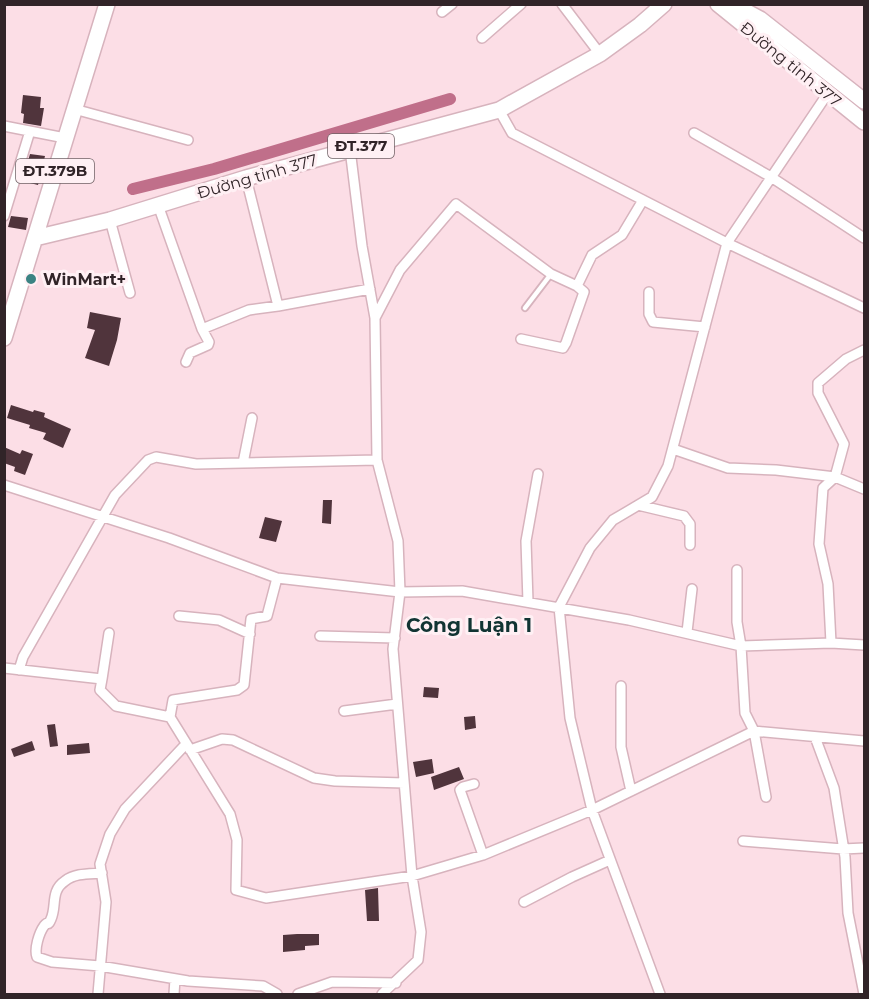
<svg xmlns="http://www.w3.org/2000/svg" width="869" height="999" viewBox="0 0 869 999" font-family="Montserrat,sans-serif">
<rect width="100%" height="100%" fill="#fcdee6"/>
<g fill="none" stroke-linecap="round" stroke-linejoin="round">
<path stroke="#c06f8a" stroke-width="12" d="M133,189L214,169L450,99"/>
</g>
<path fill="#50343c" d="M23,95L41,97L40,108H44L41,126L23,123L24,114L21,113Z
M30,154L45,156L38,185L22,181Z
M11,216L28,218L26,230L8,227Z
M90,312L121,318L117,340L109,366L85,358L95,330L87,328Z
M11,405L33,412L34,410L45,413L44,417L71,429L63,448L43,439L46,433L29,428L30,425L7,418Z
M4,447L20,454L22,450L33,454L25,475L14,471L15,467L4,463Z
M323,500H332L331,524L322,523Z
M265,517L282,521L276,542L259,538Z
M424,687L439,688L438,698L423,697Z
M475,716L476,728L465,730L464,717Z
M55,724L58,746L50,747L47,725Z
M32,741L35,750L14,757L11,749Z
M89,743L90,753L67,755V745Z
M432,759L434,773L416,777L413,762Z
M459,767L464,779L434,790L431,777Z
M378,888L379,921H367L365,890Z
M297,934H319V945L305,946V950L283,952V935Z"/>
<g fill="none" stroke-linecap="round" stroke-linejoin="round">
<g stroke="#d7b3bd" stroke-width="8">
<path id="lane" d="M525,308L551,274"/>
</g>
<g stroke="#d7b3bd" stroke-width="12">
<path id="street" d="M562,4L600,54
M442,12L452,4
M482,38L521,4
M74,109L188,140
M499,110L512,133L727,243L864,308
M4,126L65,138
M694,133L771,177L864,238
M350,149L362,246L375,318L377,460L398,541L400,592L393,649L412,876L421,932L418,960L382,994
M246,178L278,306
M158,205L202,329L209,342L208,345L190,353L186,362
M4,216L30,131
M110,220L130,293
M577,286L592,255L622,235L643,200
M649,292V314L653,322L705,327
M375,318L400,270L456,204L551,274L577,286L584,292L566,343L563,348L521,339
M202,329L249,310L278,306L370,289
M252,418L243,463L377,460
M673,449L728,468L776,470L835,477L864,489
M4,485L169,538L277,578L400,592L462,591L629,620L741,646L831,643L864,645
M638,505L684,516L690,524V545
M737,570V622L741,646L745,713L754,731L766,797
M528,602L526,541L538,474
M179,616L219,620L250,634
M687,632L692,589
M320,636L395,638
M831,643L828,584L819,544L823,488L835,477L844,444L818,393V383L846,359L864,350
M4,668L102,679L100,690L116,706L170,717L230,814L237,840L236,890L266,898L412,876L483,855L592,810L754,731L864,741
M19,670L23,657L115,495L148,460L156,457L196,464L243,463
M102,679L109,633
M621,686V747L631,791
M344,711L397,704
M170,717L173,700L237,690L244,685L251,619L267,616L277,578
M815,737L834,788L845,857L848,913L864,994
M190,750L222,739L233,740L314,778L335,781L404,783
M474,784L463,787L460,790L483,855
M743,841L843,849L864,848
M102,873C89,874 75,873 65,881C50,891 57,906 51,919C47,928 50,919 44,926C39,933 34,949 37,957L52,962L100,966L188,981L263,986L277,994
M524,902L572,877L610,860
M98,994L106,902L100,864L110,834L125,809L186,744
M174,994L175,979
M298,994L332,982L396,983
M660,994L592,810L570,718L559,607L590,548L613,520L652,497L668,466L727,243L828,93"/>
</g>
<g stroke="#d7b3bd" stroke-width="18">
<path id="primary" d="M718,4L864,122
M732,4L760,19L864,101
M35,238L110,220L246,178L499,110L600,54L640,25L664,4
M4,338L107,4"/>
</g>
<use href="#lane" stroke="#fff" stroke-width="4.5"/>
<use href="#street" stroke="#fff" stroke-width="9"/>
<use href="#primary" stroke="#fff" stroke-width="15"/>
</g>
<circle fill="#3b8383" stroke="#fff0f4" stroke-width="2" cx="31" cy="279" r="6"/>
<g text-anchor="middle" stroke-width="6" stroke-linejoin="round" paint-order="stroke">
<g fill="#fff0f4" stroke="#6f6165" stroke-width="1.5">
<rect x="328" y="134" width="66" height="24" rx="4.5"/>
<rect x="16" y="159" width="78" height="24" rx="4.5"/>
</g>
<g font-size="15" font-weight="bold" fill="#312428">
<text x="361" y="151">ĐT.377</text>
<text x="55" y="176">ĐT.379B</text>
</g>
<g font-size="16" fill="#312428" stroke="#fff0f4">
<text transform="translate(791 64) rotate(39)" y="6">Đường tỉnh 377</text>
<text transform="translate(257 176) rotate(-16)" y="6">Đường tỉnh 377</text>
</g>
<g font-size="16" font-weight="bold" fill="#312428" stroke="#fff0f4" text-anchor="start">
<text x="43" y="285">WinMart+</text>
</g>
<g font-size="20" font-weight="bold" fill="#113433" stroke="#fff0f4">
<text x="469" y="632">Công Luận 1</text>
</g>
</g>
<rect width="869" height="999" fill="none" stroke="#312428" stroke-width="12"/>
</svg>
